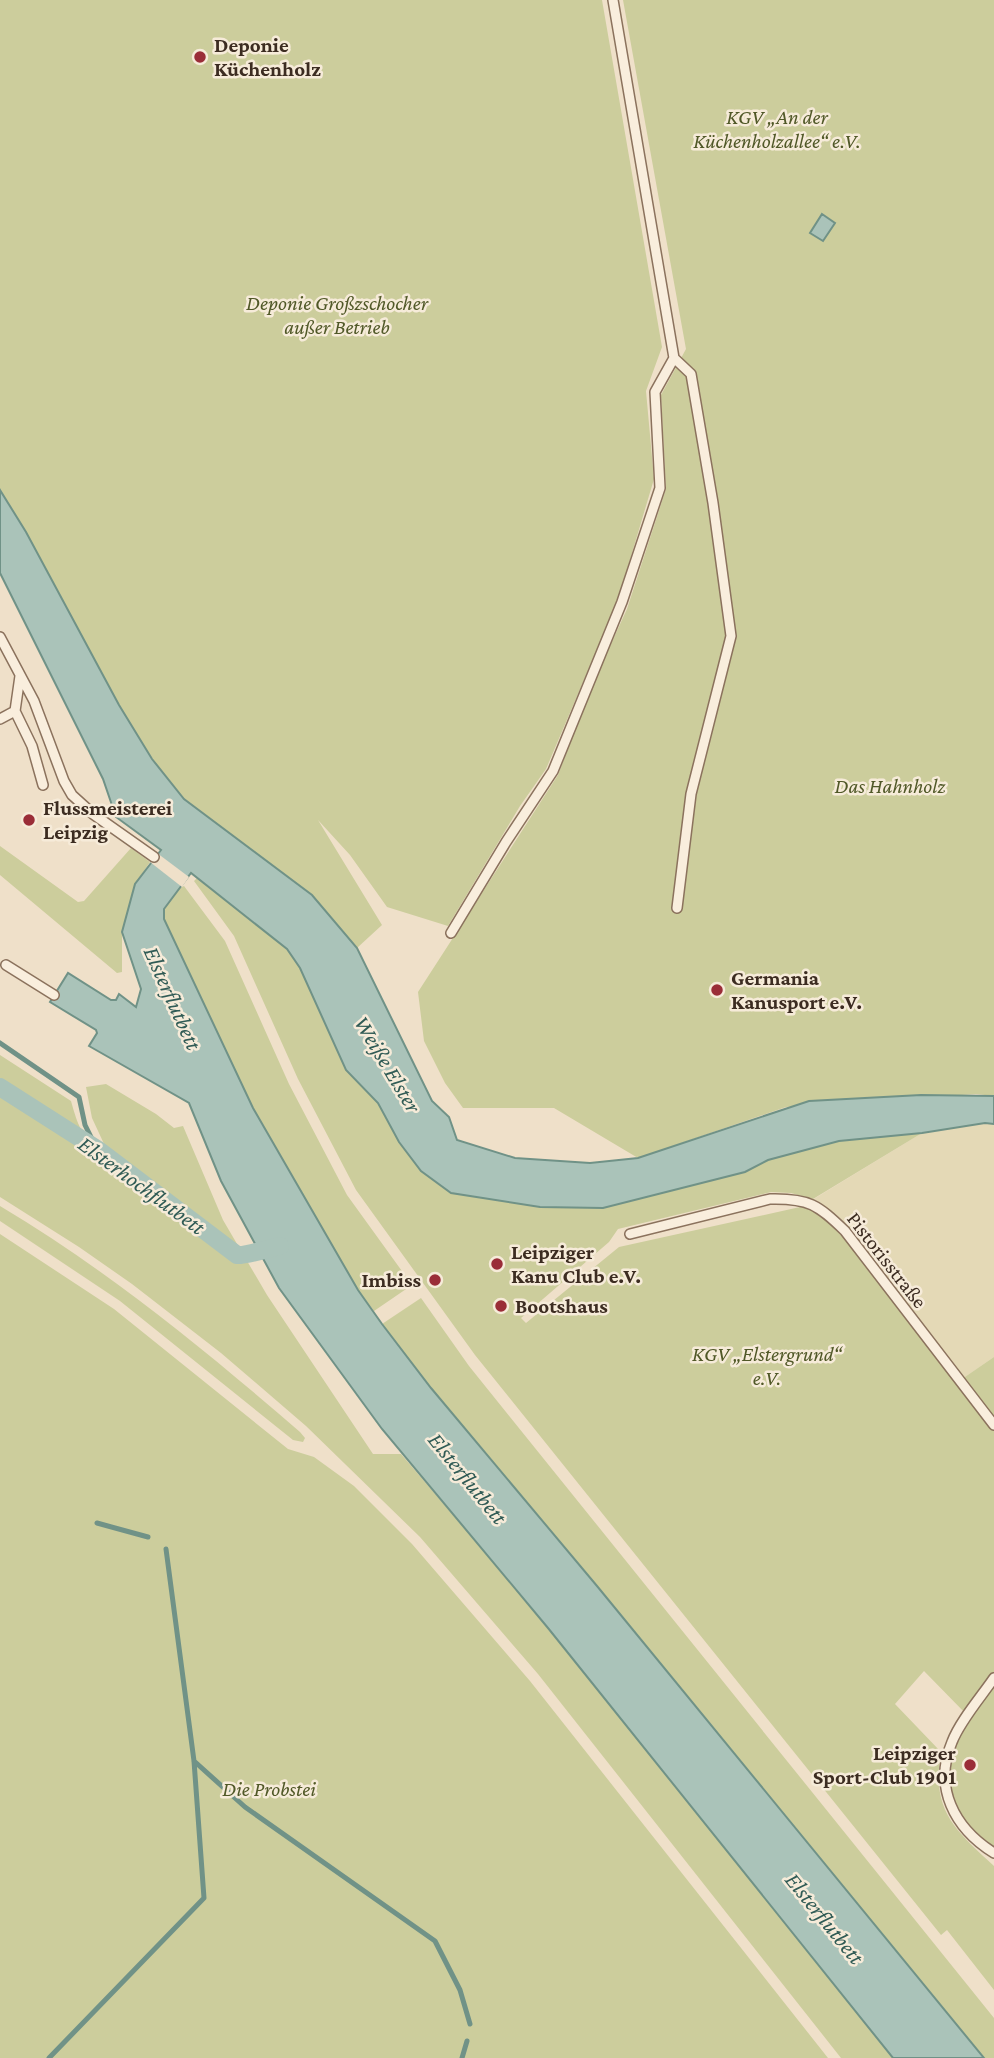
<svg xmlns="http://www.w3.org/2000/svg" width="994" height="2058" viewBox="0 0 994 2058" font-family="'Crimson Pro',serif">
<rect width="100%" height="100%" fill="#efe0c9"/>
<path fill="#e4d9b6" d="M985,1123L994,1124V1357L959,1381L809,1202L922,1133Z"/>
<path fill="#cccd9c" d="M0,0H602L662,347L646,391L654,479L618,600L546,769L520,806L448,926L387,907L350,855L318,820L382,925L357,948L312,895L183,799L152,759L119,705L26,532L0,490Z
M623,0H994V1096L976,1094L786,1107L638,1158L554,1108H463L445,1083L424,1041L418,992L558,775L592,685L627,609L666,489L661,395L686,349Z
M0,846L78,902L84,901L131,848L150,862L135,884L122,931V972L117,973L0,875Z
M197,878L287,949L300,968L346,1070L378,1103L399,1142L603,1208L745,1172L768,1160L839,1141L922,1133L813,1199L791,1193L771,1192L618,1229L609,1242L521,1318L526,1323L619,1247L800,1207L809,1202L827,1214L959,1381L994,1357V1853L975,1840L947,1799L948,1754L968,1716L924,1671L895,1704L941,1752C931,1810 954,1829 994,1866V1990L947,1930L941,1935L475,1355L356,1190L298,1079L234,936L194,881Z
M184,886L225,941L289,1084L347,1195L412,1285L374,1311L358,1290L253,1108L164,919C162,906 172,891 184,886Z
M0,1055L71,1101C78,1126 81,1136 104,1152L105,1146L92,1118L86,1087L106,1084L156,1114L174,1128L183,1126L223,1220L267,1295L373,1454H401L490,1558L431,1388L382,1324L421,1298L469,1366L994,2018V2058H984L597,1587L549,1628L893,2058H841L538,1674L420,1537L306,1426L221,1353L132,1284L79,1247L0,1197Z
M0,1206C109,1271 205,1350 300,1432L305,1438L303,1442L293,1440L120,1301L0,1221Z
M0,1234L114,1309L288,1449L314,1457L354,1486L412,1544L530,1681L828,2058H0Z"/>
<path fill="#aac3b9" stroke="#709287" stroke-width="2" d="M822,214L835,223L823,241L810,233Z
M0,490L26,532L119,705L152,759L184,799L312,895L357,948L432,1101L449,1117L457,1140L515,1158L590,1163L638,1158L809,1101L921,1095L994,1096V1124L985,1123L922,1133L839,1141L768,1160L745,1172L603,1208L540,1207L451,1193L421,1171L399,1142L378,1103L346,1070L300,968L287,949L191,873L164,909V919L253,1108L358,1290L382,1324L431,1388L597,1586L984,2058H893L548,1628L382,1429L279,1288L221,1181L189,1103L89,1046L97,1033L96,1030L50,1002L68,973L111,1000H116L119,994L136,1007L141,989L122,932L135,884L161,850L116,817L103,779L0,573Z"/>
<path fill="#efe0c9" d="M157,853L189,877L182,887L150,862Z"/>
<g fill="none" stroke-linecap="round" stroke-linejoin="round">
<path stroke="#709287" stroke-width="5" d="M0,1043L79,1097L85,1125L97,1149
M97,1523L148,1537
M194,1761L245,1807L435,1941L460,1990L470,2024
M49,2058L204,1898L194,1761L166,1549
M462,2058L467,2041"/>
<path stroke="#aac3b9" stroke-width="18" d="M0,1087L97,1149L237,1255C246,1256 269,1248 280,1246"/>
<g stroke="#8b725d" stroke-width="12">
<path id="lane" d="M674,358L691,374L713,503L731,636L691,794L677,908
M0,637L34,701L64,781L72,795L93,814L154,857
M20,676L15,711L32,746L43,785
M0,719L15,711
M451,933L506,842L553,771L622,602L660,488L655,392L674,358L613,0
M6,965L54,995
M630,1234L770,1199C809,1198 818,1205 845,1231L994,1425
M994,1678C981,1697 960,1721 952,1742C933,1787 954,1828 994,1853"/>
</g>
<use href="#lane" stroke="#f9eedd" stroke-width="9"/>
</g>
<g fill="#9a2d37" stroke="#f6ebd9" stroke-width="2.5">
<circle cx="200" cy="57" r="7"/>
<circle cx="29" cy="820" r="7"/>
<circle cx="717" cy="990" r="7"/>
<circle cx="497" cy="1264" r="7"/>
<circle cx="435" cy="1280" r="7"/>
<circle cx="501" cy="1306" r="7"/>
<circle cx="970" cy="1765" r="7"/>
</g>
<g text-anchor="middle" stroke-width="5" stroke-linejoin="round" paint-order="stroke">
<g font-size="21" font-weight="bold" fill="#3c2c21" stroke="#f6ebd9" text-anchor="start">
<text x="214" y="52">Deponie<tspan x="214" dy="24">Küchenholz</tspan></text>
<text x="43" y="815">Flussmeisterei<tspan x="43" dy="24">Leipzig</tspan></text>
<text x="731" y="985">Germania<tspan x="731" dy="24">Kanusport e.V.</tspan></text>
<text x="511" y="1259">Leipziger<tspan x="511" dy="24">Kanu Club e.V.</tspan></text>
<text x="421" y="1287" text-anchor="end">Imbiss</text>
<text x="515" y="1313">Bootshaus</text>
<text x="956" y="1760" text-anchor="end">Leipziger<tspan x="956" dy="24">Sport-Club 1901</tspan></text>
</g>
<g font-size="21" font-style="italic" fill="#505827" stroke="#f6ebd9">
<text x="777" y="124">KGV „An der<tspan x="777" dy="24">Küchenholzallee“ e.V.</tspan></text>
<text x="337" y="310">Deponie Großzschocher<tspan x="337" dy="24">außer Betrieb</tspan></text>
<text x="890" y="793">Das Hahnholz</text>
<text x="767" y="1361">KGV „Elstergrund“<tspan x="767" dy="24">e.V.</tspan></text>
<text x="269" y="1796">Die Probstei</text>
</g>
<g font-size="21" fill="#3c2c21" stroke="#f6ebd9">
<text transform="translate(887 1260) rotate(52)" y="7">Pistorisstraße</text>
</g>
<g font-size="23" font-style="italic" fill="#305b55" stroke="#f6ebd9">
<text transform="translate(173 998) rotate(66)" y="8">Elsterflutbett</text>
<text transform="translate(388 1064) rotate(59)" y="8">Weiße Elster</text>
<text transform="translate(142 1185) rotate(36)" y="8">Elsterhochflutbett</text>
<text transform="translate(468 1478) rotate(51)" y="8">Elsterflutbett</text>
<text transform="translate(825 1918) rotate(51)" y="8">Elsterflutbett</text>
</g>
</g>
</svg>
